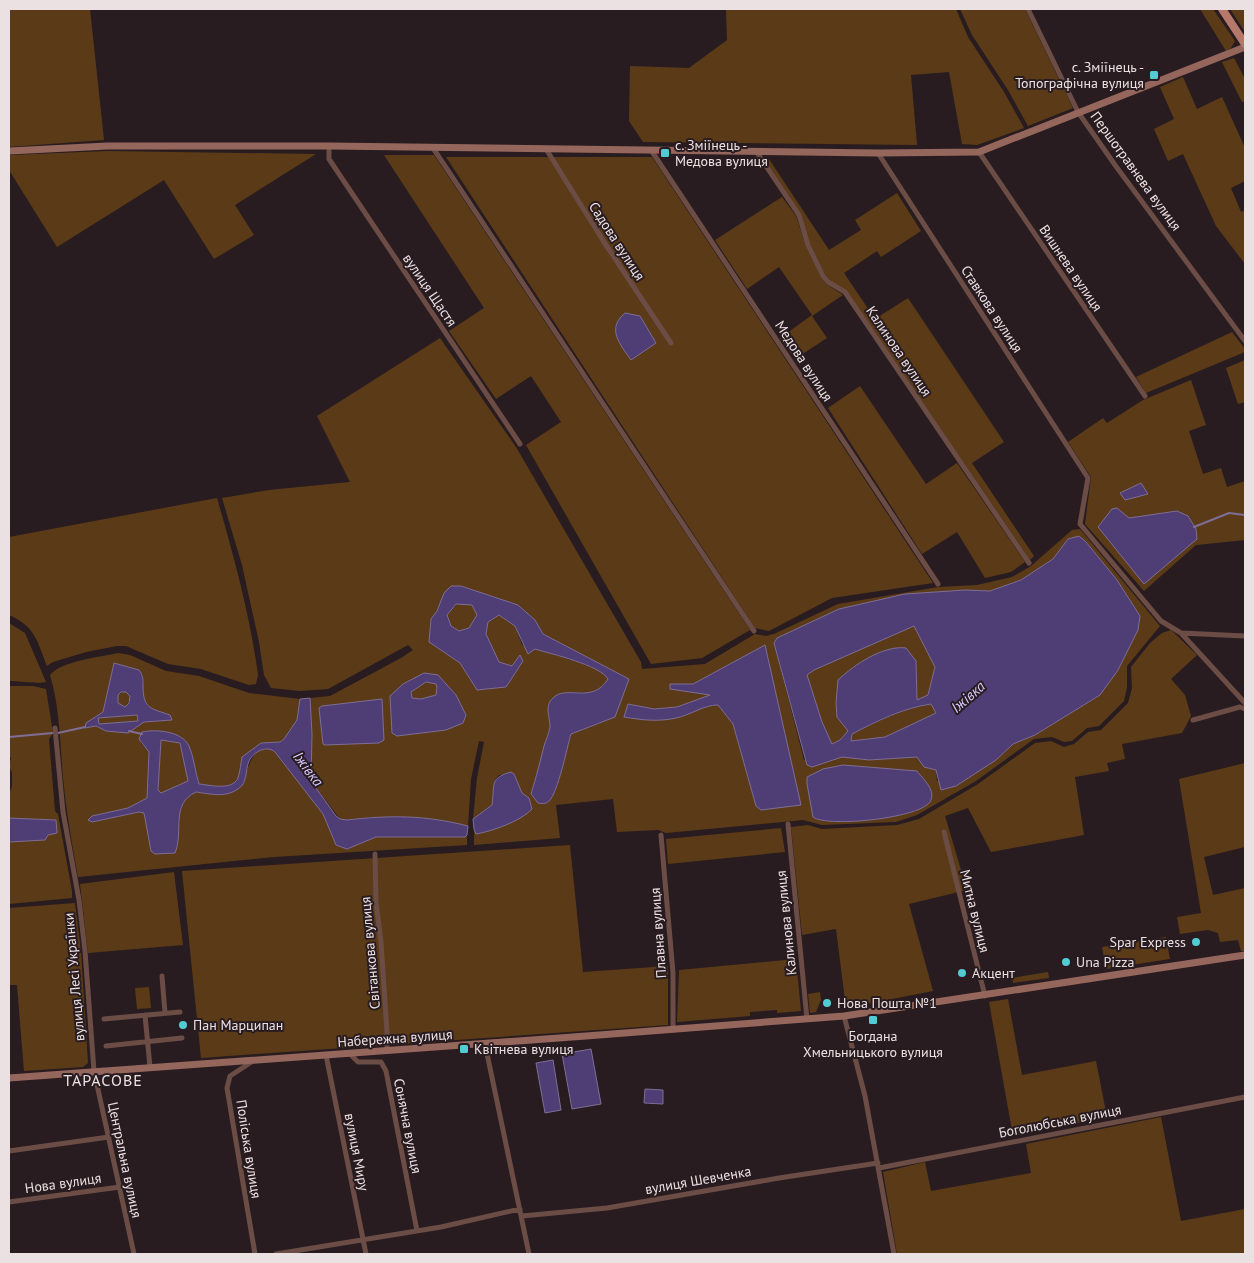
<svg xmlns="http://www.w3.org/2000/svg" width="1254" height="1263" viewBox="0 0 1254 1263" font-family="'PT Sans',sans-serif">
<rect width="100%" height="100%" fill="#291c20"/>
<path fill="#5b3b17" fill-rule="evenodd" d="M9,9H90L104,140L9,147Z
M726,9H956L968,37L1004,92L1024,128L977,145L962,144L949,72L911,75L917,145L643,142L629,121L630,66L689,68L727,40Z
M960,9H1025L1073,108L1028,126L1008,90L972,35Z
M1200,9H1213L1235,41L1231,48L1226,51Z
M1230,9H1245V32Z
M1234,58L1245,79V101L1242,102L1222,62Z
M1183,77L1197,109L1222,97L1245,148V181L1231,188L1241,212L1245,210V264L1216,226L1183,154L1168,161L1154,129L1174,119L1160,87Z
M108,151L316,154L235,205L254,235L214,259L164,180L57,247L9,170V155Z
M384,155H434L750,630L702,658L651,664L526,445L561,422L531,376L496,399L449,331L484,308Z
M446,157H652L933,583L832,598L769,631L755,628Z
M764,159H769L829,250L861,230L855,220L897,193L921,231L881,257L877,251L844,273L875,319L908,298L1004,442L972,463L1034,556L1030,560L847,291L829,280L825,275L810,244L801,214Z
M782,197L796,216L806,246L821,277L826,284L843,295L812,316L827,338L795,359L780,338L812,315L779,267L747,289L715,240Z
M1232,332L1245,349V352L1146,393L1136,377Z
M440,338L516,447L641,662L642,669L705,664L755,634L766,636L774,634L838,604L938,587L977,585L1012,577L1031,566L1072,530L1080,529L1160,626L1127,666V687L1124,701L1099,726L1087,728L1072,741L1064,742L1052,737L1034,739L976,781L917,815L896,822L822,825L803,820L666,833L658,830L617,832L613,799L556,805L560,838L474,845V829L476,834L529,798L522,793L514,774L499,775L495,780L492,805L473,819L477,778L484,742L479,741L471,779L468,826C425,815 390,815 347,820L340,819L311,781L312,734L310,698L330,696L401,658L413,650L408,645L328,689L300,691L271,688L264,675L259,642L242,565L222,498L269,490L350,482L317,416ZM1068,539L1086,542L1117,580L1140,616L1138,630L1118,670L1100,695L1035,735L1013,744L996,760L937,781L936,769H929L917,757L869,760L842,757L804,760L774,643L777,638L965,590L990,591L1021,580L1053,559ZM461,586L518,605L535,620L543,634L629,679L614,717L571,734L555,792L531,794L550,727L548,708L550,702C554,699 559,695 564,694C584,690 595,699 608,679L605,673L578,662L522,645L515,626L499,615L488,622L486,634L499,662L512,666L523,661L506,687L477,690L460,663L429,641L431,619ZM765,645L756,806L733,724L718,705L624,717L629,704L654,709L677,707L711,695L670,684H693ZM438,675L456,695L392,733L403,684Z
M1245,360V402L1238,404L1226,368Z
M1191,380L1206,425L1189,431L1203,474L1221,468L1227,487L1245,481V540L1196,545L1144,591L1085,524L1091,477L1068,442L1103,418L1107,423L1143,400Z
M860,386L926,484L957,463L1025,562L1011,572L985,578L957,532L922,554L828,408Z
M217,498C234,557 250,615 258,675L256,684L249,685L201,669L168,664L126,646H117L86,652L53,662L47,666C37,641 36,627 9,615V537Z
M457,604H472L477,615L469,628L459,631L451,626L447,615Z
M9,623L25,633L46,682C38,684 18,681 9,681Z
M914,626L935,667L928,696L917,701L916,661L837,717L848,731L840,740L832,744L822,722L807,675L814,670Z
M1171,630L1197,655L1171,679L1185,695L1191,716L1182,733L1122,744L1125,759L1107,763L1109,771L1075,777L1084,835L991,852L968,808L945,816L967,890L909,904L933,991L846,1008L836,929L802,935L791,827L808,825L822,829L897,825L919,819L978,784L1035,743L1051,741L1064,747L1074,744L1088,732L1101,730L1128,703L1132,688L1131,667L1150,643L1162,633Z
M118,653L130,655L166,671L199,676L249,693L300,699L297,720L284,739L280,742L261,743L242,757C241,763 240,775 237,780C229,790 209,785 199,784L188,744C173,736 160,728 142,732L141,743L149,752L147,798L128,808L92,816L88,820L92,822L139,812L144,813L151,851L177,849C178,829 174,802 196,792L223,795L244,782C247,769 255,737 275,752L323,814L336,845L347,849L376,837H465L467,835V845L274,857L78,877C72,844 66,811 63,778C60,744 60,708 50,675C61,661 101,657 118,653ZM114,663L143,675V699L151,709L170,715L171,720L144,722L128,733L106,731L96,726L85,727L86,723L103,712Z
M426,682L436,684L437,688L436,695L421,699L412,698L411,692Z
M9,686H33L46,689L53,733L49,739L55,811L58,814L72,891V898L9,904V842H20L56,820L9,818V795L12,786V773L9,766L11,758L9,755Z
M124,691C133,693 130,702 125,707L118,703V695Z
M931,704L936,713L885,737L851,741L852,734C877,722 903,708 931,704Z
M138,715V721L99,724L98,718Z
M161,740L180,743L188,781L161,794L158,790Z
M1245,763V823L1244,824L1245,847L1204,857L1213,895L1245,888V951H1241L1238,940L1220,942L1218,933L1208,930L1180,934L1177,917L1201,913L1179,779Z
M781,828L785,852L668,864L666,839Z
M570,845L583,972L668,966V1025L201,1058L182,871Z
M174,872L183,945L88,953L80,884Z
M75,903L81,952L88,1063L83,1067L24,1071L17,985H9V908Z
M1166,937L1170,959L1106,969L1102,947Z
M796,959L801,1011L777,1013V1010L750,1012V1016L677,1022L679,970Z
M1048,972L1049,978L1013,983L1012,978Z
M149,987L151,1008L137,1009L135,988Z
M820,992L821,1000L816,1012L810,1013L808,994Z
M1008,999L1022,1075L1096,1061L1107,1117L1013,1136L989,1002Z
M1161,1117L1181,1221L1245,1209V1254H897L883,1172L925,1162L931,1191L1031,1173L1026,1144Z"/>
<path fill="#4f3d75" stroke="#7e6e96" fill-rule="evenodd" d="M625,313L640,316L656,343L631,360C620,344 606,329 625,313Z
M1141,483L1148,494L1125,500L1120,493Z
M1117,508L1129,518L1177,511L1188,516L1196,529L1197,539L1144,584L1098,527L1112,509Z
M1079,536L1086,542L1117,580L1140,616L1138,630L1118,670L1100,695L1035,735L1013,744L996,760L956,786L941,790L936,770L924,767L917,757L869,760L842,757L812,767L807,765L774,643L777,638L839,609L905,594L965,590L990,591L1021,580L1053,559L1068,539ZM914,626L935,667L928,695L917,700L916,661L906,648C883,645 854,665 838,680L836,703L837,717L848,731L840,740L832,744L822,722L807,675L814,670ZM931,704L936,713L885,737L851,741L852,734C877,721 903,708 931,704Z
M451,586H461L518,605L535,620L543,634L629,679L615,717L571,734C567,747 558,793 549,801C546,804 542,804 538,803L531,794C536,778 540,762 544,746C546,740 549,733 550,727C550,717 544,706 553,698C567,684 592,705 608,679C600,665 551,654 535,649L528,654L515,626L499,615L488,622L486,634L499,662L512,666L520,655L523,661L506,687L477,690L460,663L429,642L431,619L437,611L444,593ZM456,604L472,605L477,615L469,628L459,631L451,626L447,615Z
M765,645L801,805L761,810L756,806L733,724L718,705C703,705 691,715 676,718C658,722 642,720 624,717L628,704L654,709L677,707L710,695L670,689V684H693Z
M114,663L139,670C143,675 143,679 143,685C143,709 150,708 170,715L172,720L144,722L128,733L106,731L96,726L85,728L86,723L103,712ZM121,692H126L130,696L129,703L125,707L118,703V695ZM137,715L138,721L99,724L98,718Z
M424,673L438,675L456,695L466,715L463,723L446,730L397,736L392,733L390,696L403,684ZM426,682L436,684L437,688L436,695L421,699L412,698L411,692Z
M310,698L312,734L311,781L336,816L340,819L347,820C390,815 425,815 468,826L467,835L465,837H376L347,849L336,845L323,814L275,752C267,745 254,751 249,761C245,770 248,783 238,789C225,798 211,794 196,792C170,804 184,832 175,853L155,854L151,851L144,813L139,812L92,822L88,820L92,816L128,808L147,798L149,752L139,739L142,732C156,729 182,731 189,746C194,757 195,772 199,784C210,785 232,791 238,778C240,772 241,763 242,757L261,743L280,742L284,739L297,720L300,699ZM161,740L180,743L188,781L161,793L158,790Z
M382,699L384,740L379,743L325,745L323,744L319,708L322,706Z
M843,765L917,771C923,779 935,789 931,800C925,818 827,828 813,817L807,784V777L823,769Z
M511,772L514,774L522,793L529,798L532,809C521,821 493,831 476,834L474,829L473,819L492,805C495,785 489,778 511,772Z
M9,818L56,820L57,833L48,835L45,840L9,842Z
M591,1049L601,1104L572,1109L562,1054Z
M553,1060L561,1110L545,1113L536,1063Z
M645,1089L663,1090V1104L644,1103Z"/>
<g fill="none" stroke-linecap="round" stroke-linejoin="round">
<path stroke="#7e6e96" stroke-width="2" d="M1194,527L1229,513L1245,515
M129,731L142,734
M58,733L85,727
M9,737L53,733"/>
<path stroke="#6b4d46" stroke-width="5" d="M1028,9L1078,112L1115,165L1245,341
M329,146V159L520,444
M433,148L754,631
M546,149L604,242L671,343
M651,150L938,584
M756,151L799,215L808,245L823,276L828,282L845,292L1029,563
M979,152L1145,396
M878,153L1088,478L1080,524L1161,621L1181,633L1245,703
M1181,633L1245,636
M1193,720L1240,707L1245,709
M55,728L63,812L79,900L85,951L94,1071L134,1254
M788,824L807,1019
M944,832L985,996
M661,835L673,973V1030
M375,854L376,902L381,942L387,1032V1051
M162,976L165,1013
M145,1015L150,1067
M844,1016L865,1096L894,1254
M104,1019L180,1012
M485,1044L529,1254
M106,1046L182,1038
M349,1053L358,1062H381L386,1071L417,1231
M326,1055L366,1254
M253,1061L230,1076L227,1088L255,1254
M9,1151L109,1137
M879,1168L1245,1097
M9,1202L120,1187
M522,1216L607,1208L779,1178L878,1163
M276,1254L441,1227L520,1209"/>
<path stroke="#95665b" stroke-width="7" d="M9,151L107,146H329L878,153L979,152L1245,47
M9,1078L586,1036L844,1016L1245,955"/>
<path stroke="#b5786b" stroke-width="8" d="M1222,9L1245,44"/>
</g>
<g fill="#51ccd3" stroke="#291c20" stroke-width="2">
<rect x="1149" y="70" width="10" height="10" rx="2.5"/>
<rect x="660" y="148" width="10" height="10" rx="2.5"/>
<circle cx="1196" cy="942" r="5"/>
<circle cx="1066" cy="962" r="5"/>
<circle cx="962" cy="973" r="5"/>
<circle cx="827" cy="1003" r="5"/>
<rect x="868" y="1015" width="10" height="10" rx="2.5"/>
<circle cx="183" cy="1025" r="5"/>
<rect x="459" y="1044" width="10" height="10" rx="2.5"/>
</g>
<g text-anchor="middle" stroke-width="4" stroke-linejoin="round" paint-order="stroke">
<g font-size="14" fill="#ebe1e3" stroke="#291c20" text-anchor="start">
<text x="1144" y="72" text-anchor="end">с. Зміїнець -<tspan x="1144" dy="16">Топографічна вулиця</tspan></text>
<text x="675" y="150">с. Зміїнець -<tspan x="675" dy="16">Медова вулиця</tspan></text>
<text x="1186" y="947" text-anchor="end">Spar Express</text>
<text x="1076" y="967">Una Pizza</text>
<text x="972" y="978">Акцент</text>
<text x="837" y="1008">Нова Пошта №1</text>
<text x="193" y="1030">Пан Марципан</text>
<text x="873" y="1041" text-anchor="middle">Богдана<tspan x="873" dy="16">Хмельницького вулиця</tspan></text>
<text x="474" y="1054">Квітнева вулиця</text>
</g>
<g font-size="14" fill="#ebe1e3" stroke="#291c20">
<text transform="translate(1136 171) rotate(54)" y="5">Першотравнева вулиця</text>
<text transform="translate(617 241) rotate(57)" y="5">Садова вулиця</text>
<text transform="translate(1071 268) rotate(56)" y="5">Вишнева вулиця</text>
<text transform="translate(430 290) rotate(56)" y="5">вулиця Щастя</text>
<text transform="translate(992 309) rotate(57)" y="5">Ставкова вулиця</text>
<text transform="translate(899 351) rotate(56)" y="5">Калинова вулиця</text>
<text transform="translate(804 361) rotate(57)" y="5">Медова вулиця</text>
<text transform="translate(975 911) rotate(76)" y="5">Митна вулиця</text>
<text transform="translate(786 923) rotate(-96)" y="5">Калинова вулиця</text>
<text transform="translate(658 933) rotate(-94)" y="5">Плавна вулиця</text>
<text transform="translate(370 953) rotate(-95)" y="5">Світанкова вулиця</text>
<text transform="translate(74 977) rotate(-95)" y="5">вулиця Лесі Українки</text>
<text transform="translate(395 1038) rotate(-4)" y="5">Набережна вулиця</text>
<text transform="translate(1060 1121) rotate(-11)" y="5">Боголюбська вулиця</text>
<text transform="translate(408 1126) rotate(79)" y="5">Сонячна вулиця</text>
<text transform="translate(249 1149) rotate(81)" y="5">Поліська вулиця</text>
<text transform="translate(357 1152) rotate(79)" y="5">вулиця Миру</text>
<text transform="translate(125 1160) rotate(78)" y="5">Центральна вулиця</text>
<text transform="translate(698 1180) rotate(-10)" y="5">вулиця Шевченка</text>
<text transform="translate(63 1183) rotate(-8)" y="5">Нова вулиця</text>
</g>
<g font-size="15" font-style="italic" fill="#d8caff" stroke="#291c20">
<text transform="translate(968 697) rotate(-41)" y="5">Іжівка</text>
<text transform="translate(308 769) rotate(53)" y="5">Іжівка</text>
</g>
<g font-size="16" letter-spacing="1" fill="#ebe1e3" stroke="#291c20">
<text x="103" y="1086">ТАРАСОВЕ</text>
</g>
</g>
<rect width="1254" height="1263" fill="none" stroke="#ebe1e3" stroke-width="20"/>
</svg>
